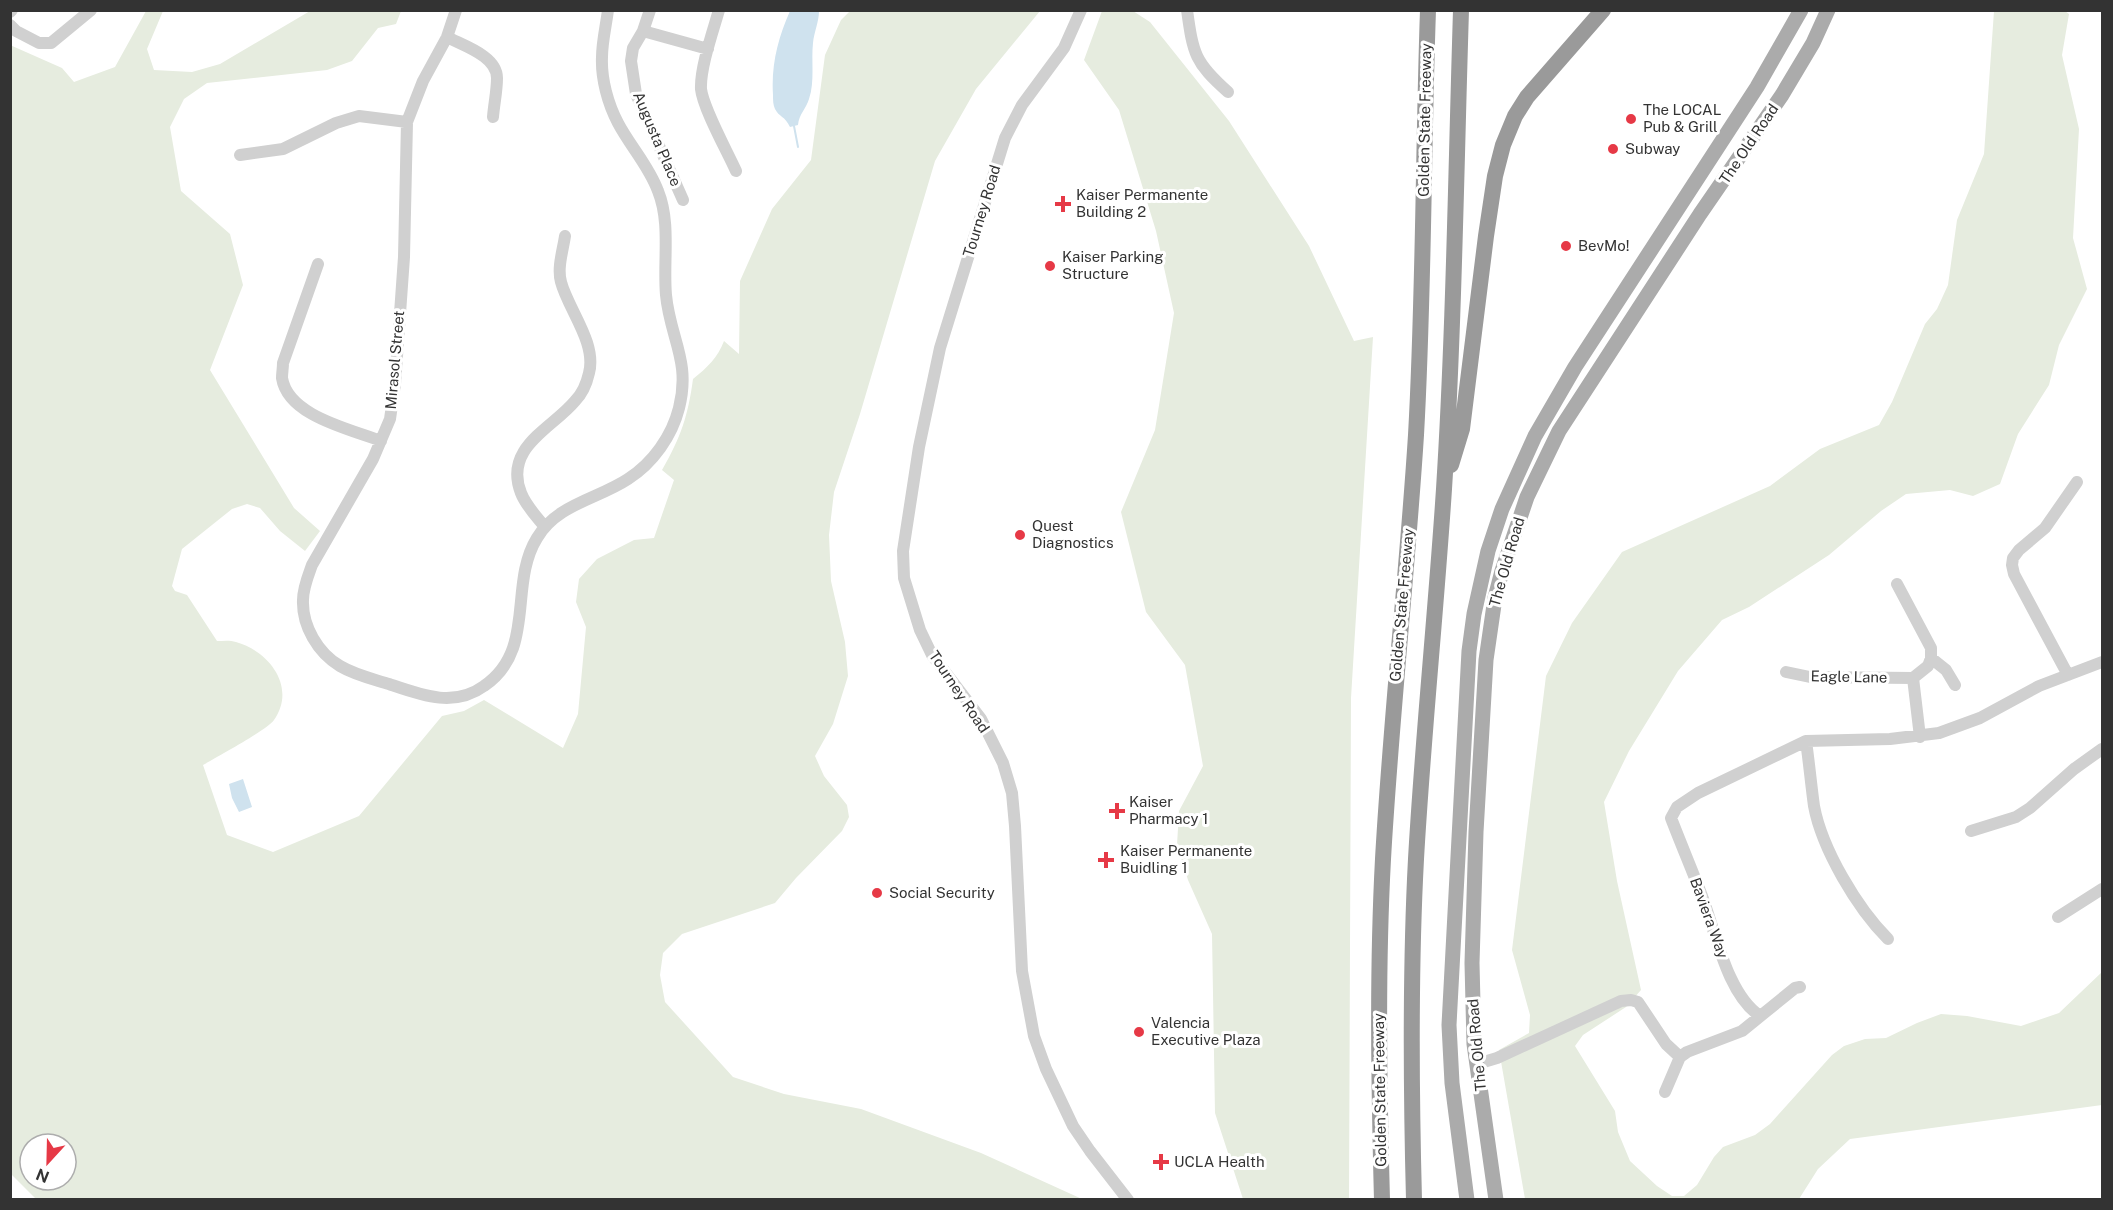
<svg xmlns="http://www.w3.org/2000/svg" width="2113" height="1210" viewBox="0 0 2113 1210" font-family="'Public Sans',sans-serif">
<rect width="100%" height="100%" fill="#fff"/>
<path fill="#e6ecdf" fill-rule="evenodd" d="M851,10L1040,11L976,89L935,161L860,414L834,492L829,535L831,581L845,642L848,676L833,724L815,756L824,776L847,805L849,817L842,831L796,878L775,903L682,934L663,953L660,975L665,1002L733,1077L784,1094L861,1109L981,1153L1082,1199L37,1200L11,1174L10,45L62,68L74,82L115,67L146,11H163L147,49L154,70L192,72L220,64L310,11H401L396,24L378,28L352,61L327,70L207,83L184,99L170,127L181,191L230,234L243,285L210,370L294,508L320,531L305,551L280,531L260,508L247,504L232,509L182,549L172,586L175,591L187,595L217,641C223,641 230,640 236,642C269,651 297,687 274,720C267,730 217,757 203,765L227,835L273,852L359,816L442,716L464,711L484,700L563,748L578,714L586,627L576,602L579,579L597,559L634,540L654,538L674,480L662,470C681,437 688,416 693,379C707,368 718,357 724,341L739,354L740,281L772,209L811,160L825,55L841,20ZM30,1144H66V1180H30Z
M1102,11H1133L1150,22L1229,121L1309,246L1354,341L1373,337L1351,698L1349,1199H1243L1215,1113L1212,934L1188,880L1177,845L1179,811L1203,766L1185,665L1146,612L1121,512L1155,430L1174,313L1156,231L1119,110L1084,60Z
M1994,11H2065L2069,14L2062,55L2079,129L2073,238L2087,289L2059,345L2049,385L2018,434L2000,484L1973,496L1950,490L1906,494L1881,511L1829,555L1749,607L1722,620L1678,671L1629,751L1604,802L1617,881L1641,990L1626,1007L1583,1035L1575,1046L1615,1111L1618,1132L1630,1161L1657,1186L1672,1196H1684L1697,1185L1714,1157L1723,1147L1755,1135L1770,1124L1832,1055L1844,1046L1865,1039L1886,1038L1917,1023L1941,1014L1967,1016L2021,1026L2059,1013L2102,972V1105L1850,1139L1818,1169L1799,1199H1525L1499,1050L1529,1033L1530,1015L1512,950L1546,676L1572,623L1622,552L1770,486L1820,449L1879,425L1892,402L1925,324L1937,309L1948,285L1957,220L1984,154Z"/>
<path fill="#cfe2ee" d="M790,11H819C819,22 814,32 813,43C811,61 815,81 809,99C806,109 799,114 798,125L790,127C785,116 779,117 775,109C773,105 773,100 773,95C771,65 778,38 790,11Z
M243,779L252,807L239,812L232,798L229,784Z"/>
<g fill="none" stroke-linecap="round" stroke-linejoin="round">
<path stroke="#cfe2ee" stroke-width="2" d="M794,126L798,147"/>
<path stroke="#d0d0d0" stroke-width="12" d="M456,10L447,37L423,81L407,122L404,257L395,384L390,419L373,459L312,565C308,576 303,588 303,600C302,626 318,653 340,666C355,675 373,679 389,684C421,695 454,708 484,686C537,650 508,585 537,538C557,504 598,499 628,479C653,463 672,436 679,408C691,361 670,338 666,295C663,261 671,223 658,191C649,166 630,146 618,123C608,104 601,79 602,57C602,42 606,26 608,10
M650,10L643,31L633,48L631,61L636,94L683,200
M719,10C713,31 700,68 701,89C703,108 727,151 736,171
M1081,10L1064,48L1022,105L1005,138L940,348L919,447L903,551L904,578L920,630L932,655L981,719L1003,763L1012,793L1015,826L1022,971L1034,1036L1046,1069L1073,1126L1090,1151L1128,1200
M1187,10C1193,54 1195,63 1228,92
M10,12L12,10
M10,25L16,31L39,43H51L91,10
M643,31L708,49
M447,37C464,46 497,56 497,78C497,91 494,104 493,117
M240,155L283,149L336,123L359,116L407,122
M318,264L283,363C283,368 282,373 282,378C288,416 350,429 381,441
M545,527C536,516 526,506 521,493C503,447 553,428 575,401C582,394 587,382 589,373C597,343 568,309 561,282C557,268 563,250 565,236
M1897,584L1931,648V658
M1786,672L1810,677L1913,678
M2068,675L2014,574L2012,565L2013,558L2019,550L2045,528L2077,482
M1920,737L1913,678L1928,666L1931,658L1946,670L1955,685
M1806,741C1809,762 1811,784 1814,806C1822,849 1857,908 1888,939
M1971,831L2016,817L2030,808L2074,769L2102,749
M2058,917L2102,889
M1760,1016C1727,994 1716,933 1702,896C1692,870 1681,844 1671,818L1677,807L1698,793L1806,741L1890,739L1939,733L1980,718L2039,686L2102,662
M1477,1064L1497,1058L1621,1001L1631,1000L1638,1002L1666,1044L1680,1057
M1665,1092L1680,1057L1687,1052L1742,1031L1795,988L1800,987"/>
<path stroke="#ababab" stroke-width="15" d="M1467,1200L1452,1083L1449,1025L1469,651L1474,614L1488,551L1502,509L1535,436L1575,367L1757,87L1801,10
M1496,1200L1474,1044L1472,963L1476,832L1486,660L1495,598L1502,571L1527,497L1559,431L1700,214L1782,95L1813,43L1828,10"/>
<path stroke="#9a9a9a" stroke-width="16" d="M1451,465L1462,429L1486,236L1495,176L1503,145L1515,116L1527,97L1603,10
M1382,1200C1379,1086 1377,972 1383,859C1391,717 1407,576 1416,435C1424,294 1423,152 1428,10
M1414,1200C1411,1086 1410,972 1416,859C1423,735 1436,612 1444,489C1454,330 1456,170 1461,10"/>
</g>
<g fill="#e63946" stroke="#fff" stroke-width="2">
<circle cx="1631" cy="119" r="6"/>
<circle cx="1613" cy="149" r="6"/>
<path d="M1060 195h6v6h6v6h-6v6h-6v-6h-6v-6h6z"/>
<circle cx="1566" cy="246" r="6"/>
<circle cx="1050" cy="266" r="6"/>
<circle cx="1020" cy="535" r="6"/>
<path d="M1114 802h6v6h6v6h-6v6h-6v-6h-6v-6h6z"/>
<path d="M1103 851h6v6h6v6h-6v6h-6v-6h-6v-6h6z"/>
<circle cx="877" cy="893" r="6"/>
<circle cx="1139" cy="1032" r="6"/>
<path d="M1158 1153h6v6h6v6h-6v6h-6v-6h-6v-6h6z"/>
</g>
<g text-anchor="middle" stroke-width="6" stroke-linejoin="round" paint-order="stroke">
<g font-size="15" fill="#333" stroke="#fff" text-anchor="start">
<text x="1643" y="115">The LOCAL<tspan x="1643" dy="17">Pub &amp; Grill</tspan></text>
<text x="1625" y="154">Subway</text>
<text x="1076" y="200">Kaiser Permanente<tspan x="1076" dy="17">Building 2</tspan></text>
<text x="1578" y="251">BevMo!</text>
<text x="1062" y="262">Kaiser Parking<tspan x="1062" dy="17">Structure</tspan></text>
<text x="1032" y="531">Quest<tspan x="1032" dy="17">Diagnostics</tspan></text>
<text x="1129" y="807">Kaiser<tspan x="1129" dy="17">Pharmacy 1</tspan></text>
<text x="1120" y="856">Kaiser Permanente<tspan x="1120" dy="17">Buidling 1</tspan></text>
<text x="889" y="898">Social Security</text>
<text x="1151" y="1028">Valencia<tspan x="1151" dy="17">Executive Plaza</tspan></text>
<text x="1174" y="1167">UCLA Health</text>
</g>
<g font-size="15" fill="#333" stroke="#fff">
<text transform="translate(1425 120) rotate(-89)" y="5">Golden State Freeway</text>
<text transform="translate(657 139) rotate(67)" y="5">Augusta Place</text>
<text transform="translate(1749 144) rotate(-56)" y="5">The Old Road</text>
<text transform="translate(982 211) rotate(-73)" y="5">Tourney Road</text>
<text transform="translate(395 360) rotate(-85)" y="5">Mirasol Street</text>
<text transform="translate(1507 562) rotate(-74)" y="5">The Old Road</text>
<text transform="translate(1402 605) rotate(-85)" y="5">Golden State Freeway</text>
<text transform="translate(1849 677) rotate(1)" y="5">Eagle Lane</text>
<text transform="translate(959 692) rotate(56)" y="5">Tourney Road</text>
<text transform="translate(1709 918) rotate(70)" y="5">Baviera Way</text>
<text transform="translate(1477 1045) rotate(-95)" y="5">The Old Road</text>
<text transform="translate(1380 1090) rotate(-91)" y="5">Golden State Freeway</text>
</g>
</g>
<rect width="2113" height="1210" fill="none" stroke="#333333" stroke-width="24"/>
<g transform="translate(48 1162) rotate(202)"><circle r="28" fill="#ffffff" stroke="#adadad" stroke-width="1.5"/>
<path d="M0-4.5L10 22L0 15L-10 22Z" fill="#e63946"/>
<text y="-9" font-size="16" font-weight="bold" text-anchor="middle" fill="#333333">N</text>
</g>
</svg>
